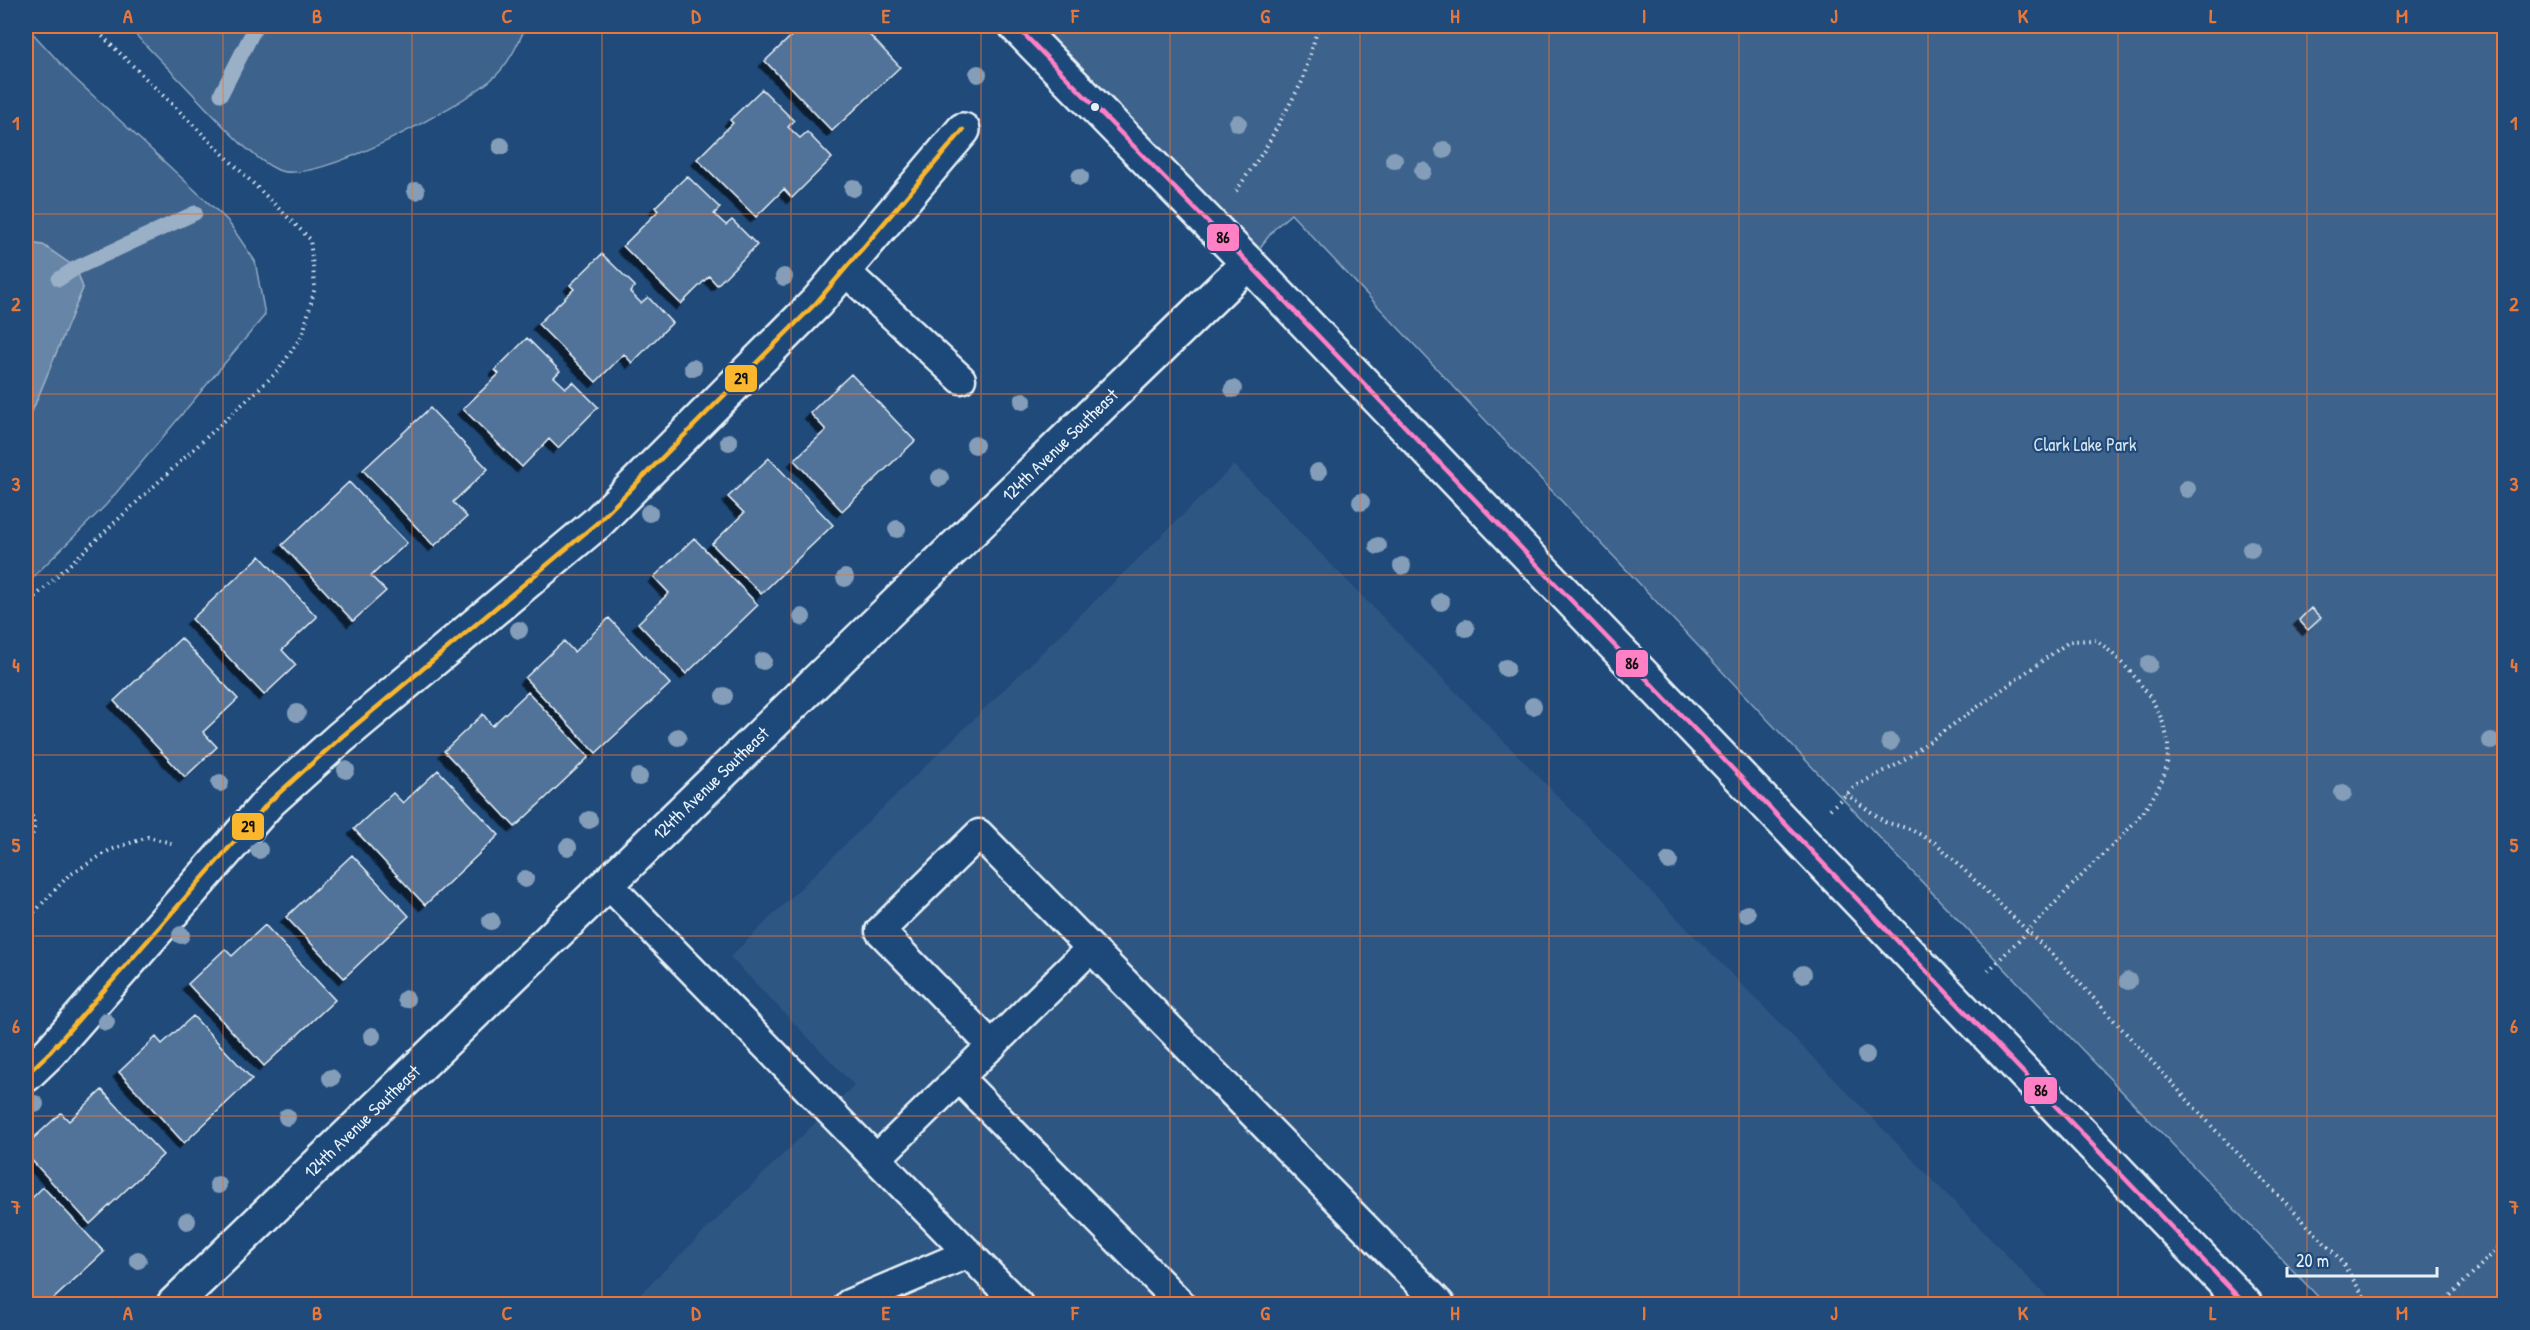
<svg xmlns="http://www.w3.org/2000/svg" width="2530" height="1330" viewBox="0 0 2530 1330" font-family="'Patrick Hand',sans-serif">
<defs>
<filter id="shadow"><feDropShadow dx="-5.5" dy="5.5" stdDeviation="0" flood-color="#0009"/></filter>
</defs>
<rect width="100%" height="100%" fill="#1f4a7a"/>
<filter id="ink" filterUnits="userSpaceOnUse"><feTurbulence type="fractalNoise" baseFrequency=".0167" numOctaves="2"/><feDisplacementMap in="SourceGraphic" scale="12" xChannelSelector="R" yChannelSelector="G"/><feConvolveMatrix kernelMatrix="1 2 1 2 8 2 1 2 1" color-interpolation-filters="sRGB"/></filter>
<g filter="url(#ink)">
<path fill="#2e5683" d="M1234,465L2054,1304H630L854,1085L730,957Z"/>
<path fill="#3c628c" stroke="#92aac2" stroke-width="1.5" d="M26,26L72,76L227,220L255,261L265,315L106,505L26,584V426L83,288L76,268L43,245L26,243Z
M127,26H526C518,44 508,66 492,79C462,105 315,187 278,170C249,156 228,130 206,108C180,80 153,53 127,26Z
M1016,26H2504V1304H2325L1816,771L1291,214L1275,228L1248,263Z"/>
<path fill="#6685a7" stroke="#9ab0c7" stroke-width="1.5" d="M26,243L43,245L76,268L83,288L26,426Z"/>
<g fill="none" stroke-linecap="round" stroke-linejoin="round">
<path stroke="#9ab0c7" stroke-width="15" d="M221,94L256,26
M59,279L76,268L195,213"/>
</g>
<path fill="#517399" stroke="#e8f1f8" stroke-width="1.5" filter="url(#shadow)" d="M802,26H861L900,67L832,131L765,61Z
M762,89L794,121L788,127L800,138L807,132L832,158L792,198L784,189L756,217L697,159L733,123L730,120Z
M687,176L720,208L714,214L726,225L732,220L757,245L717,285L709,276L681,304L623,246L658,211L655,207Z
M602,254L635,286L630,292L641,303L648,297L672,323L632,363L624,354L596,382L538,324L574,289L570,285Z
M527,338L560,371L554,377L566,388L573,382L598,407L558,448L549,439L522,467L463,409L499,374L495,370Z
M851,374L915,441L842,511L794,460L826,430L810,413Z
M430,408L488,469L453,502L467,517L434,546L363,470Z
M769,458L833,525L761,594L712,544L744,513L728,497Z
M349,482L407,543L371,576L386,591L353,621L282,545Z
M694,538L758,605L686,674L638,623L669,593L654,577Z
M260,556L317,617L282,650L296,665L264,695L192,619Z
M2311,608L2321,618L2308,630L2299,620Z
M609,618L670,684L596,753L525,678L564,641L574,652Z
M181,638L238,699L203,732L217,747L185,777L114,701Z
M528,692L589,757L515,827L444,751L483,714L492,726Z
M438,770L499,835L425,905L354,829L393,793L403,803Z
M352,855L409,916L344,978L286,917Z
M265,925L335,1000L264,1066L188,984L225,949L232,956Z
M193,1016L252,1079L184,1143L119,1072L156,1037L162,1044Z
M102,1090L163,1155L90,1224L26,1154V1145L61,1113L69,1121Z
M43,1187L104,1252L48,1304H26V1204Z"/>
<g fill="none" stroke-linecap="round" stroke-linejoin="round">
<g stroke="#e8f1f8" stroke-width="33">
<path id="service" d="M844,270L961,379
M608,884L1018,1304
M992,1046L880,931L979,834L1440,1304
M959,1078L1181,1304
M877,1158L1091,948
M849,1304L969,1253"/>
</g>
<g stroke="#e8f1f8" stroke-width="38">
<path id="minor" d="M26,1075L50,1052L269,802L339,739L597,523L817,302L963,130"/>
</g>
<g stroke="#e8f1f8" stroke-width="38">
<g id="tertiary">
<path d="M1016,26L1255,270L2245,1304"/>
<path id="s1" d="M174,1304L1248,263"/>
</g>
</g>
<path stroke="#e8f1f8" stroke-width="4" stroke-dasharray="1.5 4.5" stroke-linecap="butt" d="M1236,191L1265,149L1302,82L1318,28L1325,26
M26,605L278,371L303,334L315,287L310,239L92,26
M1846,794L1885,822L1910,829L1937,844L2062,964L2219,1134L2339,1258L2369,1304
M26,799L35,825L26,858
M1830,809L1857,785L1898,764L2070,641L2097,640C2135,672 2186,726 2162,780C2147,814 2118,840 2092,865C2057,901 2022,937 1986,973
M26,921L68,876L110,850L148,837L175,844
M2442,1304L2504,1242"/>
<use href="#service" stroke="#1f4a7a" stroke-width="28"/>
<use href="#minor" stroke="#1f4a7a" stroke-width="33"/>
<use href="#tertiary" stroke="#1f4a7a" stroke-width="33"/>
<g stroke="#1f4a7a" stroke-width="9">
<path id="bus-1" d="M1016,26L1255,270L2245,1304"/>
</g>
<g stroke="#1f4a7a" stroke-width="9">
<path id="bus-2" d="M26,1075L50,1052L269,802L339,739L597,523L817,302L963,130"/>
</g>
<use href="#bus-1" stroke="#ff80c5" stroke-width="4.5"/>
<use href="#bus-2" stroke="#fab62d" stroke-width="4.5"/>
</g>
<g fill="#849eb9">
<circle cx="978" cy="74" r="9"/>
<circle cx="1238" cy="123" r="9"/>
<circle cx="501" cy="146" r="9"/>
<circle cx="1444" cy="150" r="9"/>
<circle cx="1394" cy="160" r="9"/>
<circle cx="1423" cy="171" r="9"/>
<circle cx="1080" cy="177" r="9"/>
<circle cx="853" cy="188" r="9"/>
<circle cx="416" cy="191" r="9"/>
<circle cx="784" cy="277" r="9"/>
<circle cx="693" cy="368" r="9"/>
<circle cx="1233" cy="389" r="9"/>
<circle cx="1023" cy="401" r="9"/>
<circle cx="729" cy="442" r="9"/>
<circle cx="975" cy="445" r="9"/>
<circle cx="1318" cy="472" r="9"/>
<circle cx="940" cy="478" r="9"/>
<circle cx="2187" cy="489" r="9"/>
<circle cx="1361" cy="502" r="9"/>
<circle cx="649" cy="513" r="9"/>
<circle cx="897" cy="529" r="9"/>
<circle cx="1378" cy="546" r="9"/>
<circle cx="2251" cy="549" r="9"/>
<circle cx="1402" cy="566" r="9"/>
<circle cx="845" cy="578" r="9"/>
<circle cx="1441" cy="602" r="9"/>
<circle cx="802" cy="617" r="9"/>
<circle cx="1466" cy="628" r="9"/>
<circle cx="519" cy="630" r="9"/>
<circle cx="763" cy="661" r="9"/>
<circle cx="2149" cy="664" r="9"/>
<circle cx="1506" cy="668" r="9"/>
<circle cx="724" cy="696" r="9"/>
<circle cx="1533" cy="706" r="9"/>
<circle cx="297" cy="713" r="9"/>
<circle cx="678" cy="737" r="9"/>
<circle cx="2491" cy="741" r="9"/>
<circle cx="1890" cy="742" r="9"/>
<circle cx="346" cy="770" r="9"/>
<circle cx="639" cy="777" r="9"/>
<circle cx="220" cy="783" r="9"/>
<circle cx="2343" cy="793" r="9"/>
<circle cx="589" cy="820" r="9"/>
<circle cx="568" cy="847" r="9"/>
<circle cx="259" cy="850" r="9"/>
<circle cx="1669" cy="861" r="9"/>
<circle cx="525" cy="879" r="9"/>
<circle cx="1747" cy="914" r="9"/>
<circle cx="491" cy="921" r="9"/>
<circle cx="181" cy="935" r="9"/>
<circle cx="1803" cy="974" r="9"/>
<circle cx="2128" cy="981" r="9"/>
<circle cx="406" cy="999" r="9"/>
<circle cx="106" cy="1022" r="9"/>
<circle cx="372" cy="1036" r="9"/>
<circle cx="1866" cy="1055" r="9"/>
<circle cx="331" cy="1078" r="9"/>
<circle cx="35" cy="1104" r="9"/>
<circle cx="287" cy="1117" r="9"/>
<circle cx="218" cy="1185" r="9"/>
<circle cx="187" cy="1221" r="9"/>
<circle cx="138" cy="1260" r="9"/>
</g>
</g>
<path fill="none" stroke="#e8773b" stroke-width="1.5" stroke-opacity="0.55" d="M223,26V1304M412,26V1304M602,26V1304M791,26V1304M981,26V1304M1170,26V1304M1360,26V1304M1549,26V1304M1739,26V1304M1928,26V1304M2118,26V1304M2307,26V1304M26,214H2504M26,394H2504M26,575H2504M26,755H2504M26,936H2504M26,1116H2504"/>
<circle fill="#e8f1f8" stroke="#1f4a7a" stroke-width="2" cx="1095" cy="107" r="5"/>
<g text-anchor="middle" stroke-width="4.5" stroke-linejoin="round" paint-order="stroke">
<g font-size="18" fill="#e8f1f8" stroke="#1f4a7a">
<text dy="6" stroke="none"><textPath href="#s1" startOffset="1234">124th Avenue Southeast</textPath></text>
<text dy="6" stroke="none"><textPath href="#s1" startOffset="748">124th Avenue Southeast</textPath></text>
<text dy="6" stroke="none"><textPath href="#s1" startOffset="262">124th Avenue Southeast</textPath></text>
</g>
<g font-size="18" fill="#d7e3ed" stroke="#1f4a7a">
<text x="2085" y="451">Clark Lake Park</text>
</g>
</g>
<g stroke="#1f4a7a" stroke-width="2">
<rect x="1206" y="223" width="34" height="29" rx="6" fill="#ff80c5"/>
<rect x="724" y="364" width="34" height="29" rx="6" fill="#fab62d"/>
<rect x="1615" y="649" width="34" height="29" rx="6" fill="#ff80c5"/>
<rect x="231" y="812" width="34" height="29" rx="6" fill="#fab62d"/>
<rect x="2023" y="1076" width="35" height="29" rx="6" fill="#ff80c5"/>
</g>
<g font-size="16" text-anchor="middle" font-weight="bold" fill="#111">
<text x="1223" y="243">86</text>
<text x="741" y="384">29</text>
<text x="1632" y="669">86</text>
<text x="248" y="832">29</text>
<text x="2041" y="1096">86</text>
</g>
<rect width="2530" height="1330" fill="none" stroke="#1f4a7a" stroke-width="66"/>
<path d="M2287 1267v9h150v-9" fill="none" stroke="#e8f1f8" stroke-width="3"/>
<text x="2296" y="1267" font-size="18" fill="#e8f1f8" stroke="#1f4a7a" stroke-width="4.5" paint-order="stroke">20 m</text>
<rect x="33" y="33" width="2464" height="1264" fill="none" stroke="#e8773b" stroke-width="2"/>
<g font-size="20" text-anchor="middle" font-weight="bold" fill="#e8773b">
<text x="128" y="23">A</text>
<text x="317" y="23">B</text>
<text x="507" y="23">C</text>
<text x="696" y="23">D</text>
<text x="886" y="23">E</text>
<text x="1075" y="23">F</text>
<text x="1265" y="23">G</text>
<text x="1455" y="23">H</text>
<text x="1644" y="23">I</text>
<text x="1834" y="23">J</text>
<text x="2023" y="23">K</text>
<text x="2213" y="23">L</text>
<text x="2402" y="23">M</text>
<text x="16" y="130">1</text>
<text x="2514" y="130">1</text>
<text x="16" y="311">2</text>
<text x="2514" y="311">2</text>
<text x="16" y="491">3</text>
<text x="2514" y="491">3</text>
<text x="16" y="672">4</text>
<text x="2514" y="672">4</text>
<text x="16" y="852">5</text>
<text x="2514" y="852">5</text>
<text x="16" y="1033">6</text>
<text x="2514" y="1033">6</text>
<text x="16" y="1214">7</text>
<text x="2514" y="1214">7</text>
<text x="128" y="1320">A</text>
<text x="317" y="1320">B</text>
<text x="507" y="1320">C</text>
<text x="696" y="1320">D</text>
<text x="886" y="1320">E</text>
<text x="1075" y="1320">F</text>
<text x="1265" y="1320">G</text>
<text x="1455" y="1320">H</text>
<text x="1644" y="1320">I</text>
<text x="1834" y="1320">J</text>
<text x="2023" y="1320">K</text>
<text x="2213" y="1320">L</text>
<text x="2402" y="1320">M</text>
</g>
</svg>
